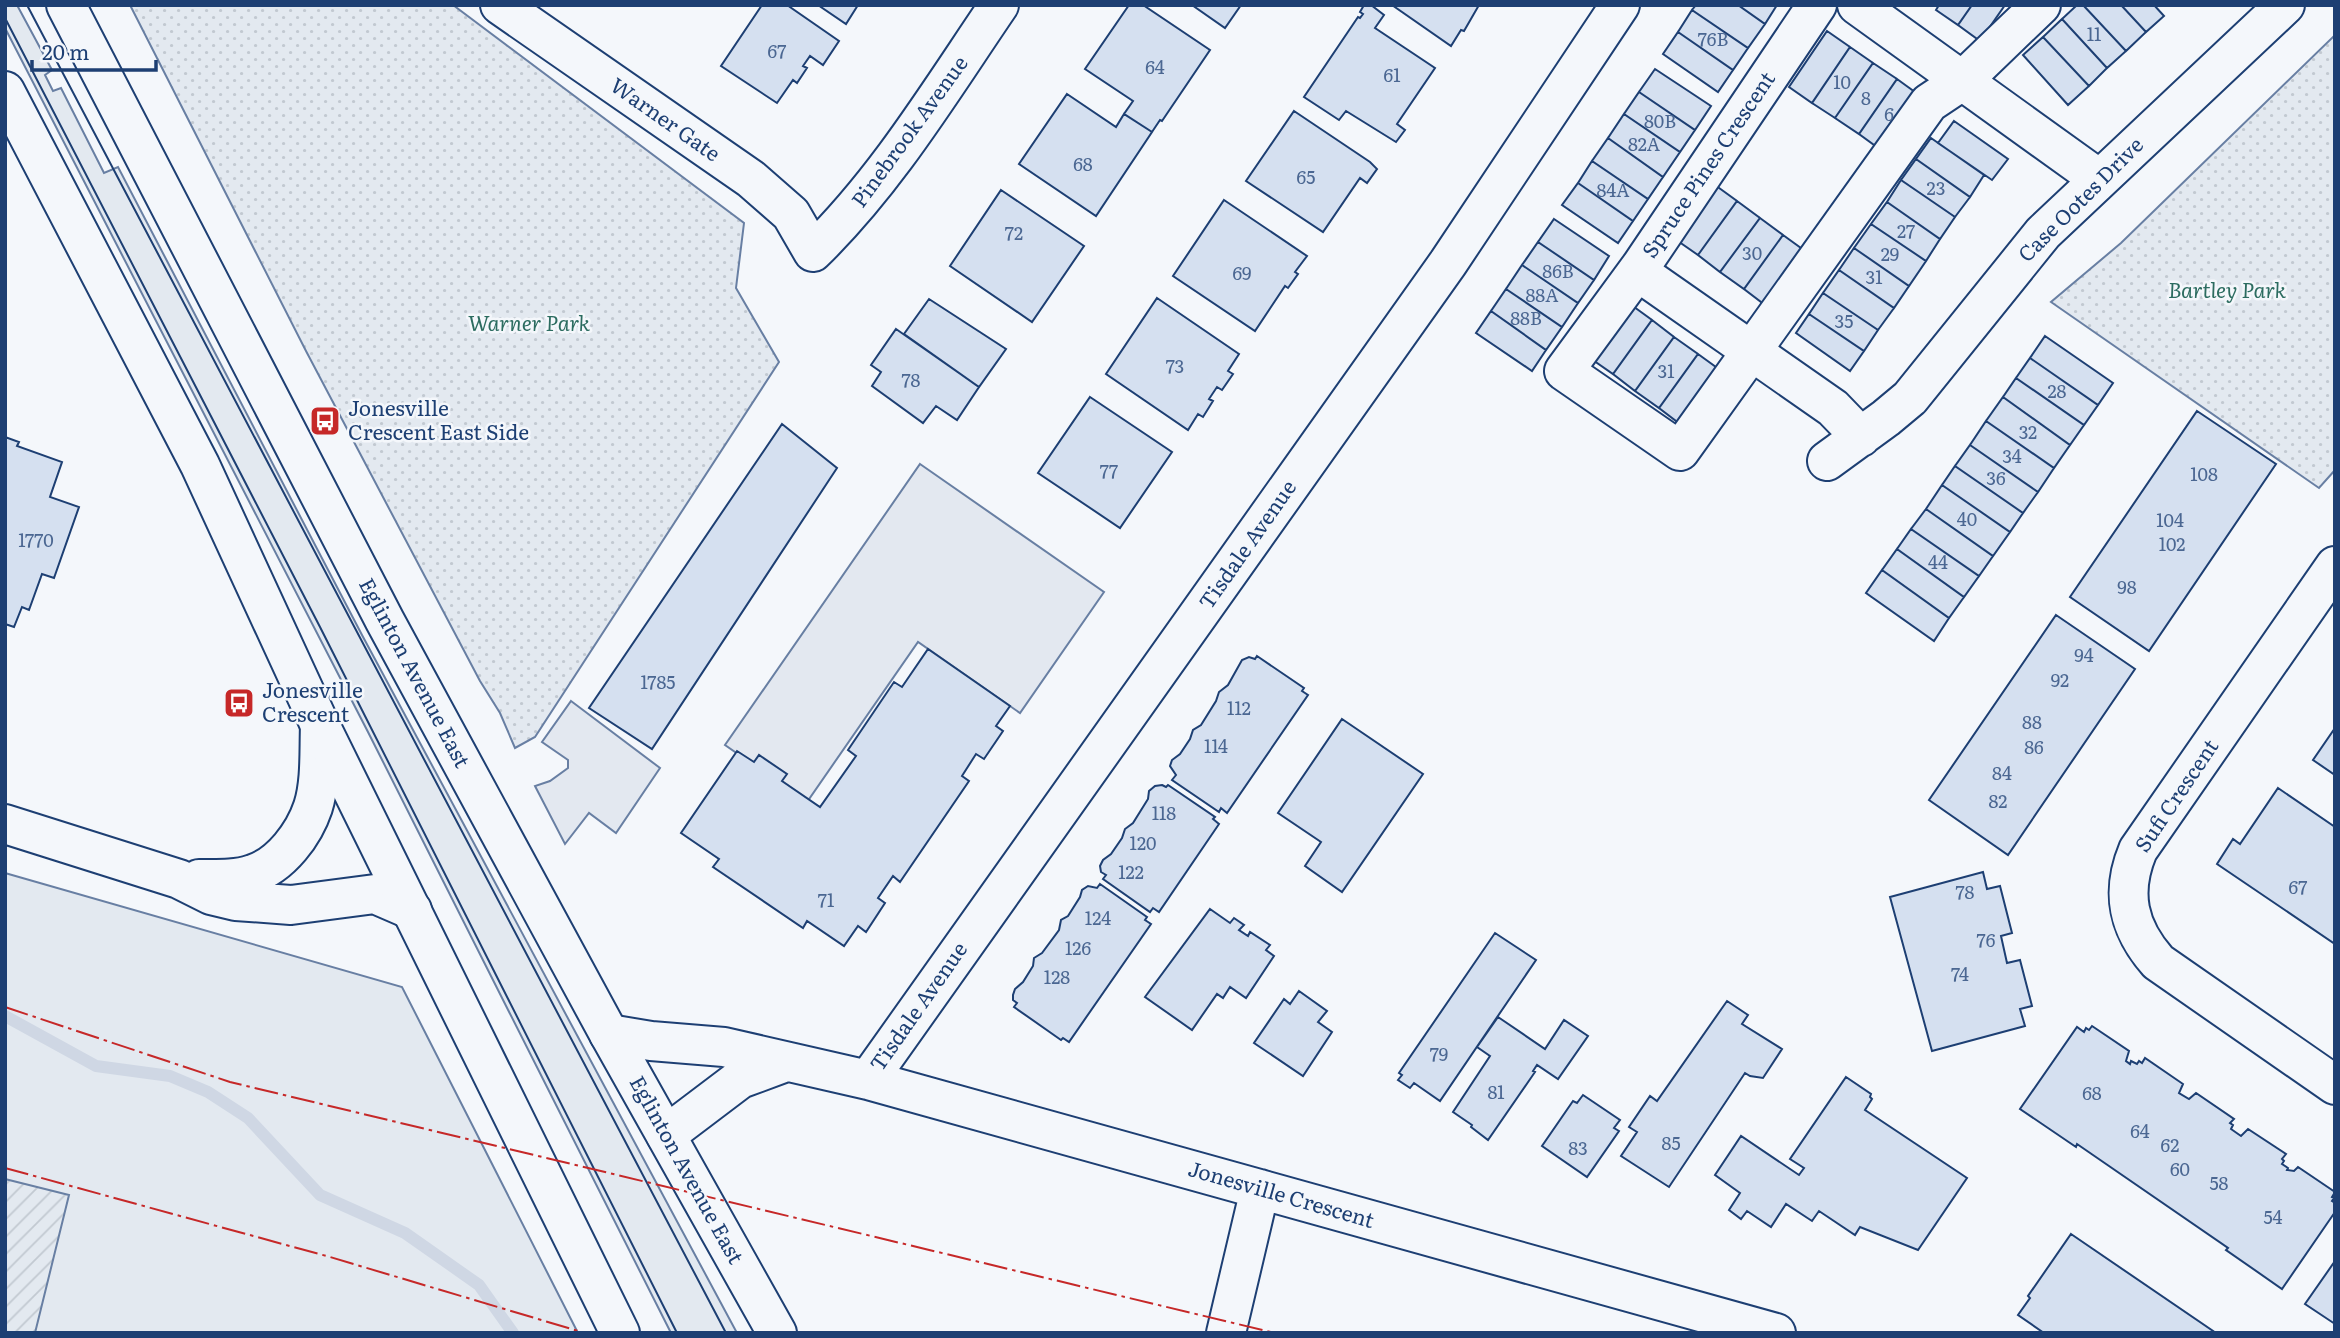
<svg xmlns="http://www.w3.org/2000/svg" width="2340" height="1338" viewBox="0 0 2340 1338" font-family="Literata,serif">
<defs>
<pattern id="park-dots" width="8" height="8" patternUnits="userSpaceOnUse" patternTransform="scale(1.75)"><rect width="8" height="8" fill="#e3e9f0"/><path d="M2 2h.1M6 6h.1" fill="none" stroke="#c2c9d1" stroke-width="1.8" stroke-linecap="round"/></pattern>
<pattern id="garden-furrows" width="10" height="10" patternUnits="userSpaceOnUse" patternTransform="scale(1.75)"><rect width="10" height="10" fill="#e3e9f0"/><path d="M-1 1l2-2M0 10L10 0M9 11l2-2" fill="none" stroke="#c2c9d1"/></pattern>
</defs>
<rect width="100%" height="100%" fill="#f4f7fb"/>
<path fill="#e3e9f0" stroke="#687fa3" stroke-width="2" d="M5,5H17L52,70L45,75L53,91L61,88L104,173L118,167L362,635L737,1333H671L368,732L5,28Z
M5,873L402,987L578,1333H5Z"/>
<path fill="url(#park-dots)" stroke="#687fa3" stroke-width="2" d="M130,5H453L744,223L736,288L779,362L535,737L515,748L500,713L480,681L306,351Z
M2335,35V470L2319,488L2051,302L2121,243Z"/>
<path fill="url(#garden-furrows)" stroke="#687fa3" stroke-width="2" d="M5,1179L69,1195L35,1333H5Z"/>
<path fill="#e3e8f0" stroke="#687fa3" stroke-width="2" d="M920,464L1104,592L1020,713L918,642L807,802L725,745Z
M571,701L660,768L616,833L589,813L565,844L535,786L550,781L568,768V760L542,742Z"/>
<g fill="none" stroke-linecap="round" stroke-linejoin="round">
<path stroke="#cfd7e4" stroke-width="12" d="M5,1016L96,1066L170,1076L208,1092L248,1118L320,1195L405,1233L479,1285L513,1333"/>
</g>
<path fill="#d5e0f0" stroke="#1d3f73" stroke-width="2" d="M762,5H787L839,41L823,65L810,56L803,66L807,68L797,83L793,80L777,103L721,66Z
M818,5H858L846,24Z
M1129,5H1143L1210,50L1162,121L1160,120L1152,132L1124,114L1133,101L1085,69Z
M1192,5H1241L1225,28Z
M1364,5H1371L1384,15L1375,28L1435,68L1397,124L1405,130L1396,142L1346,111L1339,120L1304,97L1358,17L1360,18L1363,14L1360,12Z
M1392,5H1479L1464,31L1461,30L1451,46Z
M1696,5H1738L1765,24L1748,48L1692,10Z
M1738,5H1777L1765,24Z
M1939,5H1972L1958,25L1936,10Z
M1972,5H2005L1980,41L1958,25Z
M2077,5H2083L2126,51L2107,68L2062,19Z
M2083,5H2121L2146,32L2126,51Z
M2121,5H2154L2164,16L2146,32Z
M1692,10L1748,48L1733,70L1678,32Z
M2062,19L2107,68L2089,86L2043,37Z
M1827,31L1850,47L1812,103L1789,87Z
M1678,32L1733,70L1718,92L1663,54Z
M2043,37L2089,86L2068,105L2023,55Z
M1850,47L1873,63L1835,118L1812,103Z
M1873,63L1897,79L1859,134L1835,118Z
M1655,69L1711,106L1695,130L1639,92Z
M1897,79L1919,95L1881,150L1859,134Z
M1639,92L1695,130L1680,152L1624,114Z
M1067,94L1116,127L1124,114L1152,132L1096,216L1019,164Z
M1294,111L1370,162L1377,169L1367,183L1360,178L1323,232L1246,181Z
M1624,114L1680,152L1663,177L1608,138Z
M1954,121L2008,159L1992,180L1938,143Z
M1608,138L1663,177L1648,199L1592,161Z
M1931,138L1984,175L1970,197L1916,159Z
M1916,159L1970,197L1955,217L1901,180Z
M1592,161L1648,199L1633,221L1578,183Z
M1901,180L1955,217L1940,239L1887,202Z
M1578,183L1633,221L1618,243L1562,205Z
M1715,185L1737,201L1698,255L1675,239Z
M1001,190L1084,246L1032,322L950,266Z
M1224,200L1307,256L1295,272L1298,274L1288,288L1285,286L1255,331L1173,276Z
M1737,201L1760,218L1720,272L1698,255Z
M1887,202L1940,239L1926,261L1871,224Z
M1760,218L1783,235L1744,289L1720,272Z
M1554,219L1609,256L1594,280L1538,242Z
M1871,224L1926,261L1909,286L1854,248Z
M1783,235L1805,251L1765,305L1744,289Z
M1538,242L1594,280L1578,303L1522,265Z
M1854,248L1909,286L1894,308L1839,270Z
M1522,265L1578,303L1562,327L1506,289Z
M1839,270L1894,308L1878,330L1823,293Z
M1506,289L1562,327L1546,350L1491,311Z
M1823,293L1878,330L1864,351L1809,314Z
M1157,298L1239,354L1228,371L1233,374L1222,390L1217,387L1209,399L1213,401L1203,417L1198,414L1188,430L1106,374Z
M929,299L1006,349L979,387L904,334Z
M1630,304L1652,320L1613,374L1590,358Z
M1491,311L1546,350L1532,371L1476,333Z
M1809,314L1864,351L1850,371L1796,333Z
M1652,320L1674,337L1635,391L1613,374Z
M896,329L979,387L957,420L936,406L923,423L872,386L881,372L871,365Z
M2045,336L2113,383L2098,405L2030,358Z
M1674,337L1698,354L1659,408L1635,391Z
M1698,354L1720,370L1680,424L1659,408Z
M2030,358L2098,405L2084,425L2016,378Z
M2016,378L2084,425L2070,445L2003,397Z
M1090,397L1172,452L1120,528L1038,473Z
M2003,397L2070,445L2054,468L1986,421Z
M2197,411L2276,464L2149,651L2070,597Z
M1986,421L2054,468L2038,492L1970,445Z
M782,424L837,468L652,749L589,708Z
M5,437L19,442L17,446L62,462L50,497L79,507L54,578L42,574L29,610L22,607L14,627L5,624Z
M1970,445L2038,492L2023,513L1955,466Z
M1955,466L2023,513L2010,532L1942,485Z
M1942,485L2010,532L1993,556L1926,509Z
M1926,509L1993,556L1979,576L1911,529Z
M1911,529L1979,576L1964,597L1897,549Z
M1897,549L1964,597L1949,618L1882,570Z
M1882,570L1949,618L1934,641L1866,593Z
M2056,615L2135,669L2008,855L1929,800Z
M928,649L1010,706L996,726L1003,731L984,759L976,754L962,776L969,781L900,882L893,876L878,898L885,903L866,932L858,926L844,946L807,921L803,928L713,867L719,859L681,833L737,751L754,762L759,755L787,774L782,781L820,807L856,756L848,750L894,682L902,687Z
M1257,656L1304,688L1302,691L1308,695L1227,813L1221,808L1219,812L1172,780L1176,775L1170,766L1172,760L1180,754L1190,739L1193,730L1201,725L1216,701L1219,692L1228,685L1242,660L1249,657L1255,659Z
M1342,719L1423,774L1342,892L1305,866L1321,842L1278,813Z
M2335,728V775L2313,760Z
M1162,785L1166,787L1168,785L1215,817L1213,819L1219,824L1159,912L1153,908L1150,912L1103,879L1106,875L1101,872L1100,866L1103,860L1111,854L1122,838L1125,829L1133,823L1148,799L1149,791L1155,786Z
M2278,788L2335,827V944L2217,864L2233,839L2240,844Z
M1983,872L1987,889L2000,886L2012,933L2001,936L2007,963L2020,960L2032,1006L2020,1009L2025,1026L1932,1051L1890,897Z
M1100,884L1147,917L1145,920L1151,924L1069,1042L1063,1038L1061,1040L1014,1007L1017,1003L1013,1000V995L1015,989L1023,982L1033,966L1034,958L1042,953L1059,930L1061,920L1068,916L1080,897L1082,890L1088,886L1097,888Z
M1210,909L1230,923L1234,918L1244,925L1239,930L1248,936L1250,932L1270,945L1266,950L1274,956L1246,998L1230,987L1223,998L1217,994L1192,1030L1145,997Z
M1495,933L1536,960L1440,1101L1414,1083L1410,1088L1398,1080L1402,1075L1399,1073Z
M1299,991L1327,1011L1318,1022L1332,1032L1303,1076L1254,1043L1284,999L1290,1004Z
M1727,1001L1748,1015L1742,1024L1782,1049L1763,1078L1750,1076L1745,1073L1669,1187L1621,1156L1637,1132L1629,1127L1650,1096L1657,1101Z
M1498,1017L1545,1049L1564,1020L1588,1036L1558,1079L1537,1065L1533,1071L1535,1072L1488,1140L1471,1127L1472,1125L1453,1112L1490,1056L1477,1047Z
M2092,1026L2129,1051L2126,1061L2130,1064L2131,1061L2137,1064L2139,1061L2142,1063L2145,1058L2183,1084L2179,1093L2189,1099L2196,1093L2234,1119L2230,1123L2233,1125L2231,1129L2241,1136L2248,1129L2286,1154L2282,1159L2284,1161L2282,1164L2288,1168L2287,1170L2294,1171L2298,1167L2335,1192L2332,1197L2334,1198L2332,1201L2335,1203V1212L2282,1289L2226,1250L2228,1248L2077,1144L2076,1147L2020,1109L2077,1027L2084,1032L2086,1028L2089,1030Z
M1846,1077L1871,1094L1870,1097L1872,1099L1865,1110L1967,1178L1918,1250L1860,1227L1855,1235L1819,1211L1812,1221L1786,1204L1771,1227L1747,1211L1741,1219L1729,1210L1740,1193L1715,1175L1741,1136L1799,1175L1804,1168L1790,1159Z
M1583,1095L1620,1120L1614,1128L1619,1131L1587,1177L1542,1146L1573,1101L1577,1103Z
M2071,1234L2216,1333H2044L2018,1315L2030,1298L2028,1296Z
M2335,1261V1324L2305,1304Z"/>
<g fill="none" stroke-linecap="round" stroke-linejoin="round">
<g stroke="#1d3f73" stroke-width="42">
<path id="minor" d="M500,5L751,179L791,214L813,252C887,180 941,90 999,5
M1817,5L1641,266L1647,278L1833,408L1861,437
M1857,5L2099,179
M1641,266L1564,371L1680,451L1929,103L1962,81L2041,5
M1827,461L1886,418L1910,398L2043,233L2285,5
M2335,566L2138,850C2120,893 2128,928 2158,962L2335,1085
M5,824L179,879L211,895L236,901L291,905L375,894L412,910
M199,879C217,879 236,880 253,874C281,865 304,834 313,807C321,782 319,751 320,725
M609,1034L651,1041L724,1047L868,1080L1776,1333
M868,1080L1448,263L1620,5
M666,1135L740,1079L786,1062
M1226,1333L1260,1189"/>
</g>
<g stroke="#1d3f73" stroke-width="42">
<path id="major" d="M66,5L385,621L609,1034L777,1333
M5,91L200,465L320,725L620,1333"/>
</g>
<use href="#minor" stroke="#f4f7fb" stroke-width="38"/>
<use href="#major" stroke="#f4f7fb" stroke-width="38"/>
<path stroke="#1d3f73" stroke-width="2" d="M27,5L726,1333
M5,18L320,627L677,1333"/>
<path stroke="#c62828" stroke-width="2" stroke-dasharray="24 5 3.5 5" stroke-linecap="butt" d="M5,1007L230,1082L1275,1333
M5,1168L330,1257L585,1333"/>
</g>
<defs>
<g id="bus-square" transform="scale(1.575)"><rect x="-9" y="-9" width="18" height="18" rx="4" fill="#c62828" stroke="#f4f7fb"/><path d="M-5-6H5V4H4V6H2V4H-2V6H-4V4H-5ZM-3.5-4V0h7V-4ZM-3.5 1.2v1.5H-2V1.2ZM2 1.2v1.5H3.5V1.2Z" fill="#fff"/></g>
</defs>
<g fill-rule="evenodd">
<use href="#bus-square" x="325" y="421"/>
<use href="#bus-square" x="239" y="703"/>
</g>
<g text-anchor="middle" stroke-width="5" stroke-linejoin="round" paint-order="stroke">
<g font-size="18" fill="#4b6792">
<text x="2094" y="41">11</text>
<text x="1713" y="46">76B</text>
<text x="777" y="58">67</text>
<text x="1155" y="74">64</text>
<text x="1392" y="82">61</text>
<text x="1842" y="89">10</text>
<text x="1866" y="105">8</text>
<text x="1889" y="121">6</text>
<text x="1660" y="128">80B</text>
<text x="1644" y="151">82A</text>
<text x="1083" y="171">68</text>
<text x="1306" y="184">65</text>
<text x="1936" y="195">23</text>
<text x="1613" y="197">84A</text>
<text x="1906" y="238">27</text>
<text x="1014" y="240">72</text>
<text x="1752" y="260">30</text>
<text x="1890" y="261">29</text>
<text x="1558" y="278">86B</text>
<text x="1242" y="280">69</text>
<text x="1874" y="284">31</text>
<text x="1542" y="302">88A</text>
<text x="1526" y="325">88B</text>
<text x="1844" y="328">35</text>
<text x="1175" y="373">73</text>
<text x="1666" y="378">31</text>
<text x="911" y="387">78</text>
<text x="2057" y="398">28</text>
<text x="2028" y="439">32</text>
<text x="2012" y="463">34</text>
<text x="1109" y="478">77</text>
<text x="2204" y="481">108</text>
<text x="1996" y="485">36</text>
<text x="1967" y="526">40</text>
<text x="2170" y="527">104</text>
<text x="36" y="547">1770</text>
<text x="2172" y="551">102</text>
<text x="1938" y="569">44</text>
<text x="2127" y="594">98</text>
<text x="2084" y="662">94</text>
<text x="2060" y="687">92</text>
<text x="658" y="689">1785</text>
<text x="1239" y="715">112</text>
<text x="2032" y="729">88</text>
<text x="1216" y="753">114</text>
<text x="2034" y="754">86</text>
<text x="2002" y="780">84</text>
<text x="1998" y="808">82</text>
<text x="1164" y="820">118</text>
<text x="1143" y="850">120</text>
<text x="1131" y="879">122</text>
<text x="2298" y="894">67</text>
<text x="1965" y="899">78</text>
<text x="826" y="907">71</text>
<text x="1098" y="925">124</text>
<text x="1986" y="947">76</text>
<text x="1078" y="955">126</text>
<text x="1960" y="981">74</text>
<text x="1057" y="984">128</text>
<text x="1439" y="1061">79</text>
<text x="1496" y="1099">81</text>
<text x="2092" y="1100">68</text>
<text x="2140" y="1138">64</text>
<text x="1671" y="1150">85</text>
<text x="2170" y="1152">62</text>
<text x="1578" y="1155">83</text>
<text x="2180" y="1176">60</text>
<text x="2219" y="1190">58</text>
<text x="2273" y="1224">54</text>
</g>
<g font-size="21" fill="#1d3f73" stroke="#f4f7fb">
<text transform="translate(665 120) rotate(35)" y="7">Warner Gate</text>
<text transform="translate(910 132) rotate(-54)" y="7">Pinebrook Avenue</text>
<text transform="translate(1709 165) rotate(-56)" y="7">Spruce Pines Crescent</text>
<text transform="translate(2081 200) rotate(-45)" y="7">Case Ootes Drive</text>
<text transform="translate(1248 545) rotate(-55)" y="7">Tisdale Avenue</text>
<text transform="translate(414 673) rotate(62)" y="7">Eglinton Avenue East</text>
<text transform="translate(2177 796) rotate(-56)" y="7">Sufi Crescent</text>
<text transform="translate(919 1007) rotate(-55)" y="7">Tisdale Avenue</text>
<text transform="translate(686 1170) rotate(61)" y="7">Eglinton Avenue East</text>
<text transform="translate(1281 1195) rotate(16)" y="7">Jonesville Crescent</text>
</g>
<g font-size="21" font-style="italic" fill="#2c6c60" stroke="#f4f7fb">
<text x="2227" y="298">Bartley Park</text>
<text x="529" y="331">Warner Park</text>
</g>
<g font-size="21" fill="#1d3f73" stroke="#f4f7fb" text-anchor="start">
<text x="348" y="416">Jonesville<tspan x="348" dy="24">Crescent East Side</tspan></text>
<text x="262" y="698">Jonesville<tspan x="262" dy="24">Crescent</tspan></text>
</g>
</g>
<rect width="2340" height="1338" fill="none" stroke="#1d3f73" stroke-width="14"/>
<path d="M32 60v10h124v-10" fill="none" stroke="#1d3f73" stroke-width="3.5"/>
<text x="42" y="60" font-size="21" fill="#1d3f73" stroke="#f4f7fb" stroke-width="5" paint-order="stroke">20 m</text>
</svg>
